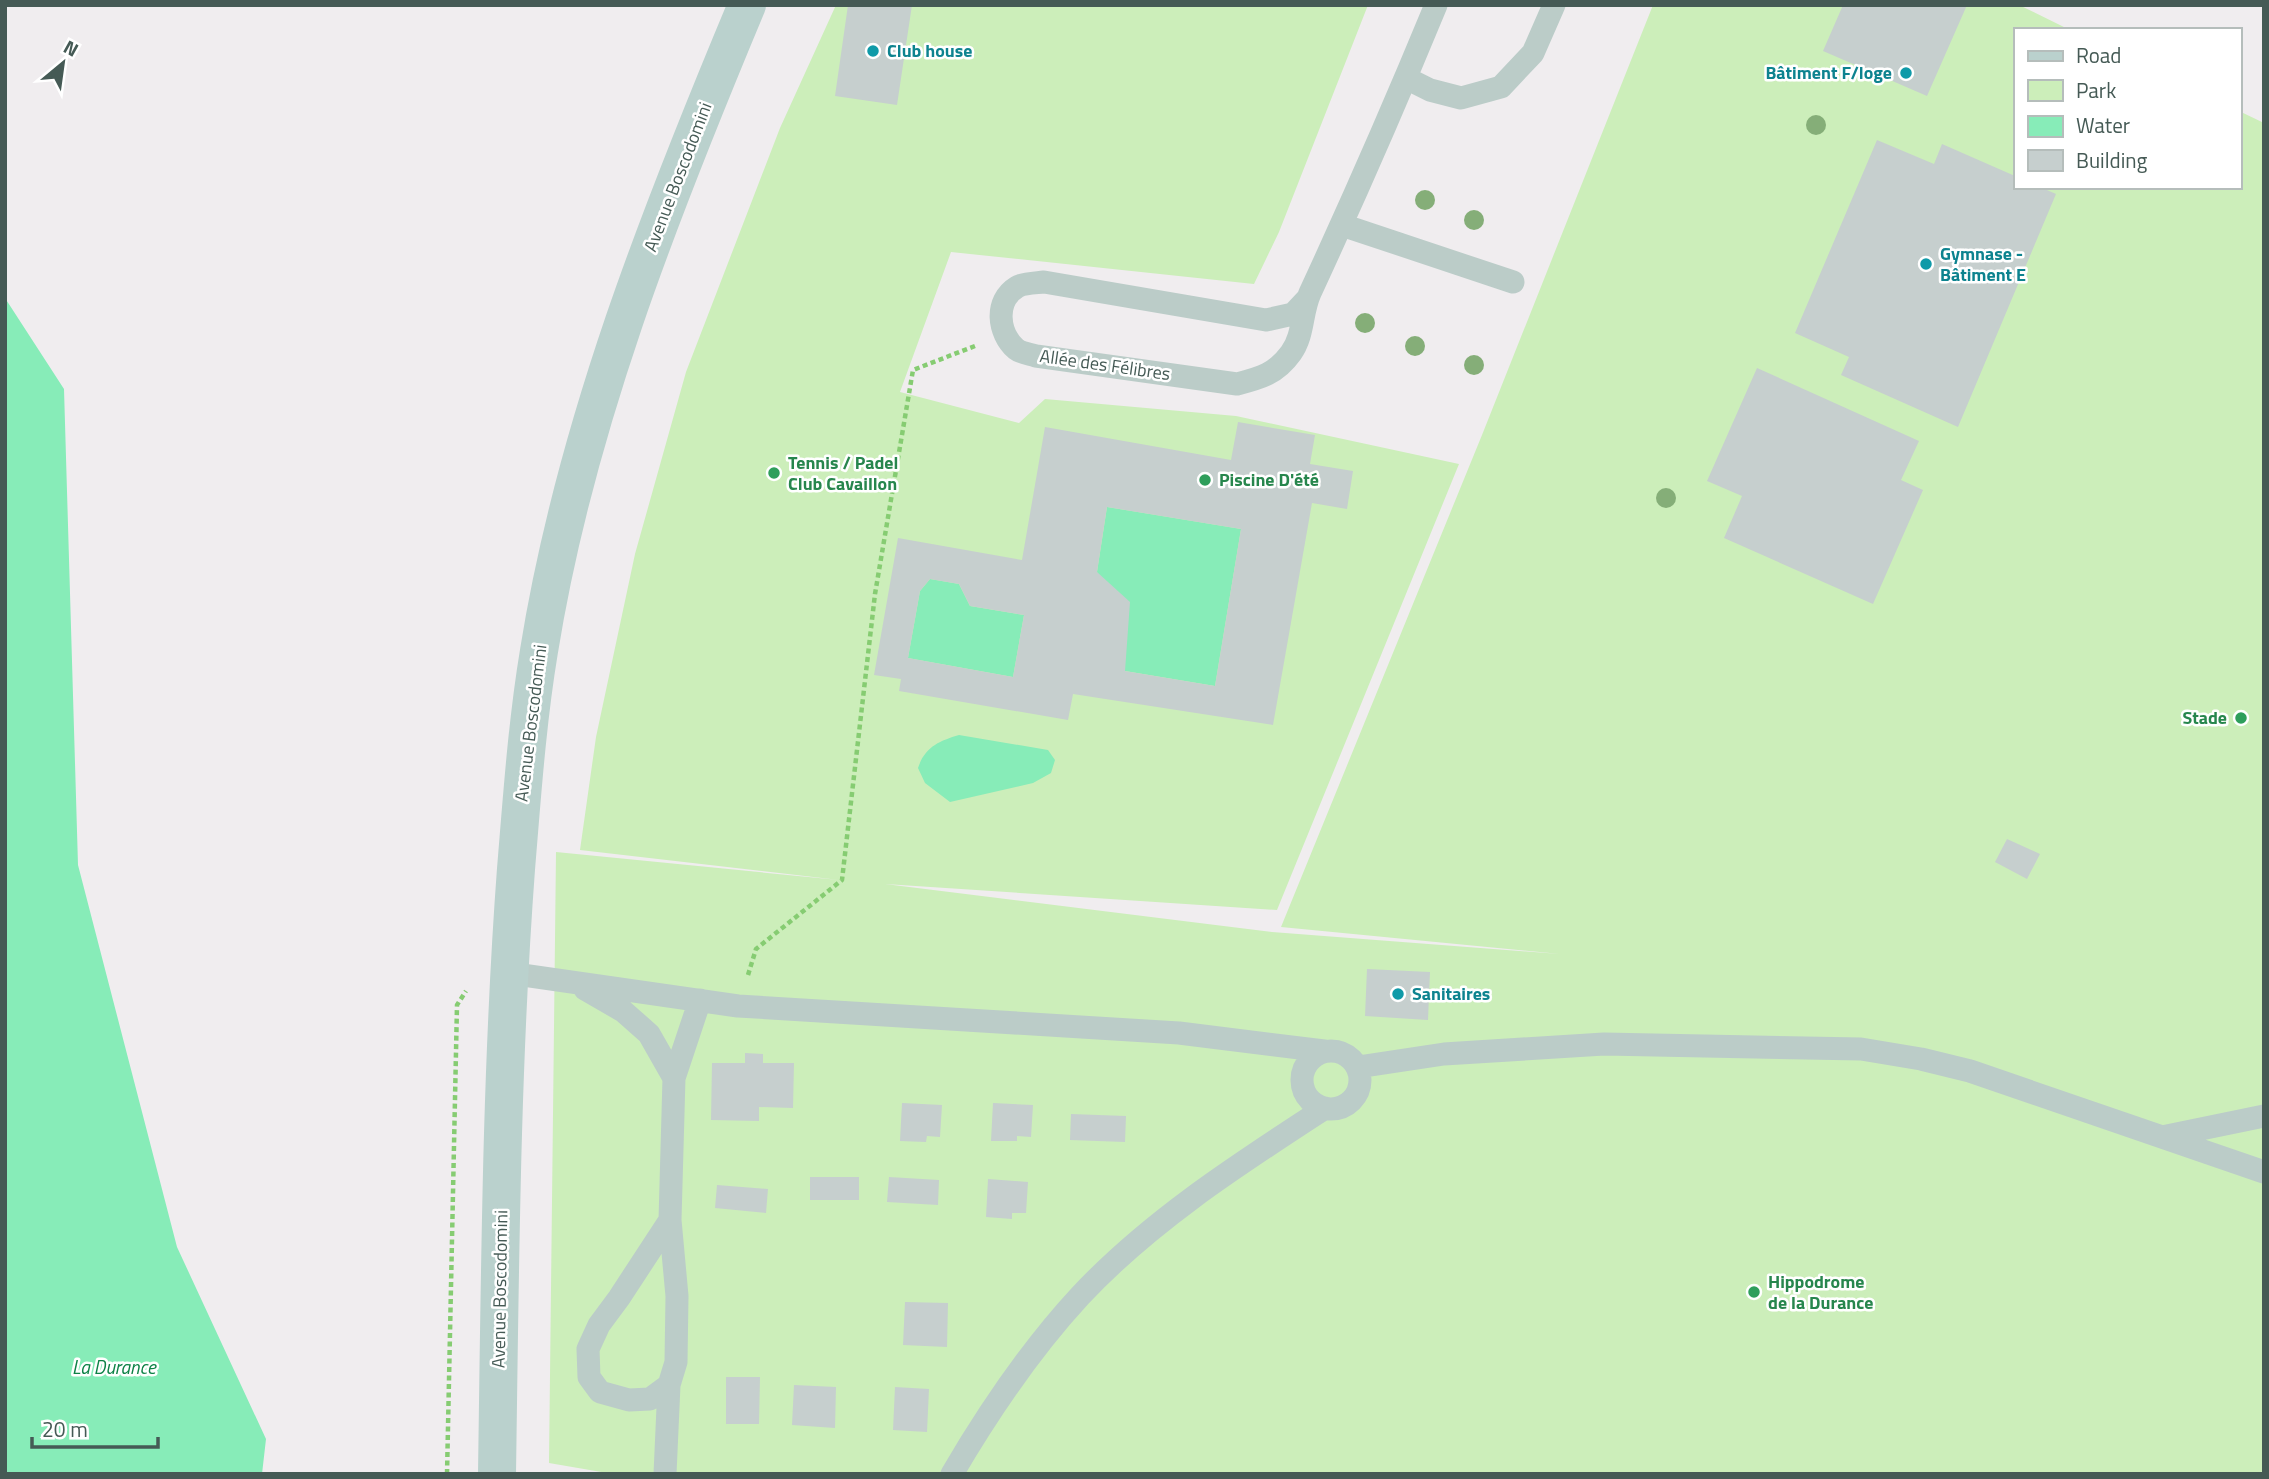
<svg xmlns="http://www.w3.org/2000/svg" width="2269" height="1479" viewBox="0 0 2269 1479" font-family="'Titillium Web',sans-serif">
<rect width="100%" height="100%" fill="#f0edef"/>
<path fill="#cceeba" d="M836,5H1368L1279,232L1254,284L951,252L900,392L1019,423L1045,399L1236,416L1459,464L1277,910L885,884L1272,932L1560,954L1281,927L1482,435L1653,5H2019L2070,30H2015V187H2239V111L2264,123V1474H613L549,1463L556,852L839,880L580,850L596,737L635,554L686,372L780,128Z"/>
<path fill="#87ecb8" d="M5,298L64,389L78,865L177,1247L266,1439L262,1474H5Z
M1107,507L1241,529L1215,686L1125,671L1097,572Z
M930,579L959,584L970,606L1024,615L1013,677L908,658L920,591Z
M959,735L1048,750L1055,760L1051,773L1033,783L950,802L925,783L918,768C925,747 939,741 959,735Z"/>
<path fill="#c6cfce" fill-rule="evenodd" d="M848,5H912L897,105L835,96Z
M1843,5H1967L1927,96L1823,51Z
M1877,140L1934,164L1942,144L2015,176V187H2040L2056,194L1958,427L1841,375L1849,357L1795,333Z
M1757,368L1919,441L1901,480L1923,490L1873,604L1724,538L1742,496L1707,481Z
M1238,422L1315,435L1310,464L1353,471L1347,509L1312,503L1273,725L1073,694L1068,720L899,691L901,679L874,675L898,538L1022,560L1045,427L1231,460ZM1107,507L1241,529L1215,686L1125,671L1130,602L1097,572ZM930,579L959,584L970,606L1024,615L1013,677L908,658L920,591Z
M2007,839L2040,854L2027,879L1995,862Z
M1367,969L1430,972L1428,1020L1365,1016Z
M745,1053L763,1054V1063H794L793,1108L759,1107V1121L711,1120L712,1063H745Z
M902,1103L942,1105L940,1137L927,1136L926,1142L900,1141Z
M993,1103L1033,1105L1031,1137L1017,1136V1141H991Z
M1071,1114L1126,1116L1125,1142L1070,1140Z
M810,1177H859V1200H810Z
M889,1177L939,1180L938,1205L887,1202Z
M988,1179L1028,1182L1026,1213H1012V1219L986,1217Z
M717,1185L768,1189L766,1213L715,1208Z
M905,1302L948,1303L947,1347L903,1345Z
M726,1377H760L759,1424H726Z
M794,1385L836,1387L835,1428L792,1425Z
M895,1387L929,1389L927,1432L893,1430Z"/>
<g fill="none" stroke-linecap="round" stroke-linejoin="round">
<path stroke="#86cc72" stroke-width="4.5" stroke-dasharray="5 3.5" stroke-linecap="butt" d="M748,975L756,949L842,880L875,594L913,370L975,346
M447,1474L457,1005L466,991"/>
<path stroke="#bbccc8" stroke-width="23" d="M1406,78L1430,90L1461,98L1501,87L1533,53L1554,5
M1342,225L1513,282
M1308,298L1293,314L1266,320L1044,282C1036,283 1023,283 1017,287C994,301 998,333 1016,349C1021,353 1030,354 1036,356L1237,384C1260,378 1276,374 1291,353C1304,335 1301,313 1310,293C1354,198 1396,102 1436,5
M508,973L738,1006L1179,1033L1324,1051
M585,989L623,1011L649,1034L674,1078
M1302 1080a29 29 0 1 1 58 0a29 29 0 1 1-58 0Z
M1358,1067L1444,1054L1604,1044L1861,1049L1921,1059L1970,1071L2264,1172
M2162,1137L2264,1116
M670,1220L619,1298L599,1325L588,1349L589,1377L600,1392L629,1400L650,1399L669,1385L676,1362L677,1296L670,1220L674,1078L700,1000
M665,1474L669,1385
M952,1474C989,1411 1030,1350 1080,1296C1150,1221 1239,1164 1325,1108"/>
<path stroke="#bad1cd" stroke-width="38" d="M497,1474C500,1272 501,1070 516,869C522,797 527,723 539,651C575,427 660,213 747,5"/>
</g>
<g fill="#85ae78">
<circle cx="1816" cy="125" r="10"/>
<circle cx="1425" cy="200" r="10"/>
<circle cx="1474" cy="220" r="10"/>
<circle cx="1365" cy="323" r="10"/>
<circle cx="1415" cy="346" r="10"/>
<circle cx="1474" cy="365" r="10"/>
<circle cx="1666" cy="498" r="10"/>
</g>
<g fill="#0f9aa8" stroke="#fff" stroke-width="2.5">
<circle cx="873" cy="51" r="7"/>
<circle cx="1906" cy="73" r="7"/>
<circle cx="1926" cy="264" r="7"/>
<circle cx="1398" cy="994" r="7"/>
</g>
<g fill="#2e9e5b" stroke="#fff" stroke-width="2.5">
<circle cx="774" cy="473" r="7"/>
<circle cx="1205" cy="480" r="7"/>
<circle cx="2241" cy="718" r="7"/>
<circle cx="1754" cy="1292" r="7"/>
</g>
<g text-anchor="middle" stroke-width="5" stroke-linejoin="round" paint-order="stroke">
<g font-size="18" font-weight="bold" fill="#0d838f" stroke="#fff" text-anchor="start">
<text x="887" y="57">Club house</text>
<text x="1892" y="79" text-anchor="end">Bâtiment F/loge</text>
<text x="1940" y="260">Gymnase -<tspan x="1940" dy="21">Bâtiment E</tspan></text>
<text x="1412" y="1000">Sanitaires</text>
</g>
<g font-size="18" fill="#455a55" stroke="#fff">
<text transform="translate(678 177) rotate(-69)" y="6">Avenue Boscodomini</text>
<text transform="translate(1105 365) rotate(8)" y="6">Allée des Félibres</text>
<text transform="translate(531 723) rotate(-83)" y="6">Avenue Boscodomini</text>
<text transform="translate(500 1289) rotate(-89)" y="6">Avenue Boscodomini</text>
</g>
<g font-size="18" font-weight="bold" fill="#27864d" stroke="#fff" text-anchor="start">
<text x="788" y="469">Tennis / Padel<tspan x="788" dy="21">Club Cavaillon</tspan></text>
<text x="1219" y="486">Piscine D'été</text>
<text x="2227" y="724" text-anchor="end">Stade</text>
<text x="1768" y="1288">Hippodrome<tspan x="1768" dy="21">de la Durance</tspan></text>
</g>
<g font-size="19" font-style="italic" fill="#0d8246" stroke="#fff">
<text x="114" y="1374">La Durance</text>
</g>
</g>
<rect width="2269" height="1479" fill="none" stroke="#455a55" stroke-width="14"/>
<rect x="2014" y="28" width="228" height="161" fill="#ffffff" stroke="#b5bdbb" stroke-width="2"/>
<rect x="2028" y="51" width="35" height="10" fill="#bad1cd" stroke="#b5bdbb" stroke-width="2"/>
<text x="2076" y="63" font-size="21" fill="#455a55">Road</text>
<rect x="2028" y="80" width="35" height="21" fill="#cceeba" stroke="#b5bdbb" stroke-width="2"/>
<text x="2076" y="98" font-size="21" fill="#455a55">Park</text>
<rect x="2028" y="116" width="35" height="21" fill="#87ecb8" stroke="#b5bdbb" stroke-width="2"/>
<text x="2076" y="133" font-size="21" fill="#455a55">Water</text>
<rect x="2028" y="150" width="35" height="21" fill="#c6cfce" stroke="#b5bdbb" stroke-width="2"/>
<text x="2076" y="168" font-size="21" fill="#455a55">Building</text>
<g transform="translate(63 63) rotate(29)" stroke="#ffffff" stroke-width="5" paint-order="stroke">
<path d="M0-5L12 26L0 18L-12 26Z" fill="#455a55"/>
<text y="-10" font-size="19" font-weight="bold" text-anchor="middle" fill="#455a55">N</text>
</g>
<path d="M32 1437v10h126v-10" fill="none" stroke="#455a55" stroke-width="3.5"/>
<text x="42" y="1437" font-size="21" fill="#455a55" stroke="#ffffff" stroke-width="5" paint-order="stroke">20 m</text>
</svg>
